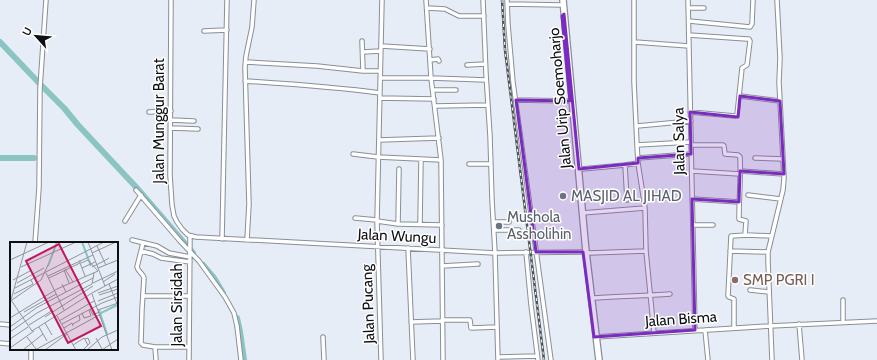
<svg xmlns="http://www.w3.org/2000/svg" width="877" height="360" viewBox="0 0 877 360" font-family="Cabin,sans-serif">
<rect width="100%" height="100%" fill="#e7edf6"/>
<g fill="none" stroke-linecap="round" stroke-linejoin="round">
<path stroke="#8ac4c3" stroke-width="6" d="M0,42L40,84L64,108L78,125L136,187L193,253
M0,158H34
M203,265L214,278L223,293
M237,318L240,332L244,360"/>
<g stroke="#898f97" stroke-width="5.5">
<path id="minor" d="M171,0L170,175L172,205L174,216L177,222L182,229L188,235L196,237L495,253L583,252
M483,0L486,74L490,136L492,200L495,253L498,360
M507,0L508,25L513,82L551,360
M634,0V82L637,145L638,163L645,208L646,251L654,333
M688,0L695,330
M507,4L561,5
M427,8L445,9L459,16H484
M688,8H704
M689,21L750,27L752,24L753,0
M204,31L227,30
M689,35L747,39H749L750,41L747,65L742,68L737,115L735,116L690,112
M635,42L689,46
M381,46L430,49
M363,52L380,51
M430,60L438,59L439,61
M246,62L317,66L363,71L362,41
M467,65L485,64
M363,71H380
M380,78H431L486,80
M245,81C290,84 335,87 380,93
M433,90H456
M740,96L780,101
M380,98L434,99
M516,100L570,101
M435,106L487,105
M149,112L171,111
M171,120L194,121
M637,126L691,121
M171,128L198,129
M379,140L439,138
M637,145L691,142
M691,145H723L724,146L725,154L738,155L740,157C741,177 739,198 739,219L746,221L745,235
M353,154L378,157L441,160L431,78L426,0
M638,158L691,154
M755,158L783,159
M441,160L443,360
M469,164H491
M625,165L627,200
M578,168L582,169L625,165L638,163
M692,171L740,174
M740,171L784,174
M136,190L180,241L199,261L225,297L234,313L237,326L241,360
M748,195L781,199
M692,199L739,202
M582,213L645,208
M355,218L377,220
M125,221L141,195
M377,221L398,224L442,225
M493,222H509
M398,224L399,169
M420,224L421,160
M693,225H713
M494,230H519
M222,239L227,0
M132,240L157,246L169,253L190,257
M247,240L249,204L245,67L246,56L252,27L254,0
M35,243L39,188L40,88L46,0
M143,243L137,267C138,272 143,273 144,278L142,309L141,343L143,345L155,347L156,360
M408,248L413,360
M141,251L153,254L161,258L190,262
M730,251L768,252
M526,252L531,305L538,360
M586,252L589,253L646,251
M442,266L478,264
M750,290L769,292
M143,296H189
M591,297L595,298C620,296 645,296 670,294
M442,320H470L471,328L497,327
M411,322L442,321
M843,322V300
M0,324L11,325
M799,324L802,360
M734,328V299L729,297L728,296L731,236L747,235L772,236
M705,330L708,360
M323,337L324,360
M595,337L770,326L877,321
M0,343L11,344
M155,347H189
M31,349V360
M498,357L537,356
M189,360L190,236
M381,360L377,221L382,0
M772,360L768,261V252L783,190L784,178L779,82L780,58L777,0"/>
</g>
<g stroke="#898f97" stroke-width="8">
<path id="highway" d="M563,0L586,252L599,360"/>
</g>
<use href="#minor" stroke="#fff" stroke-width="3.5"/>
<use href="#highway" stroke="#fff" stroke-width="5.5"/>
<g stroke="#4f5357" stroke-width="2.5">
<path id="rail" d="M502,0L505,50L544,360"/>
</g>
<use href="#rail" stroke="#fff" stroke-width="1" stroke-dasharray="3" stroke-linecap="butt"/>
</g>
<path fill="#7b2cbf" fill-opacity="0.2" stroke="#7b2cbf" stroke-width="3" stroke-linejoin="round" d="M564,14L579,169L638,163V158L691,154L690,112L738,117L740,96L780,101L784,174L740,171L739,202L692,199L695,330L594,337L583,252H536L516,100L570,101L562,16Z"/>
<g fill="#6b7280" stroke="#fff" stroke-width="1.5">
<circle cx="563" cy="196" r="4"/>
<circle cx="499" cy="226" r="4"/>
</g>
<circle fill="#8d6e63" stroke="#fff" stroke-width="1.5" cx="735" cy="280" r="4"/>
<g text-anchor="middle" stroke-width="3" stroke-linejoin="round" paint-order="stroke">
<g font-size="15" fill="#0d0f12" stroke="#fff">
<text transform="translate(560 98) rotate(-95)" y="5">Jalan Urip Soemoharjo</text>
<text transform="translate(159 121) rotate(-90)" y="5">Jalan Munggur Barat</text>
<text transform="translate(679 141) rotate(-91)" y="5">Jalan Salya</text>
<text transform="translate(397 236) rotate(3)" y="5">Jalan Wungu</text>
<text transform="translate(368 304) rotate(-92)" y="5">Jalan Pucang</text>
<text transform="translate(177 305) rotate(-90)" y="5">Jalan Sirsidah</text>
<text transform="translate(681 319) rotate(-4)" y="5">Jalan Bisma</text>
</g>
<g font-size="15" fill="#5b616d" stroke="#fff" text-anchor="start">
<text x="571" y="201">MASJID AL JIHAD</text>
<text x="507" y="222">Mushola<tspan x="507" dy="17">Assholihin</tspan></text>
</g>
<g font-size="15" fill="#785e54" stroke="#fff" text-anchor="start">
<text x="743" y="285">SMP PGRI I</text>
</g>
</g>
<g transform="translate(10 242)">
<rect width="108" height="108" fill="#e7edf6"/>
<path fill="none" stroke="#8ac4c3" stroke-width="2" d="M72,0L81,24M38,24L47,0M89,68L97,92M91,71L107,63"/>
<path fill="none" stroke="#90949b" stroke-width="1" d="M17,0L1,58L22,89L82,51L108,37M78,0L95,44M87,4L94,19L99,16M82,11L106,0M0,18L39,0M70,21L75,34M71,21L78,18L88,29M11,25L66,0M82,25L94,19L96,23M72,26L85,20M88,26L108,18M55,27L63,40M54,28L59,41M36,31L54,68M38,34L83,13M39,36L70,21V18M3,38L20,29M93,40L105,32M7,41L34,26M83,41L108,29M52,42L56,50L83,36M99,42L108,64M5,46L94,0M88,51L108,44M4,52L23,42L21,38M82,52L102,108M89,53L108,47M2,58L31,38L38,23M88,59L108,51M92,61L108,55M80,67L83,73L89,70M88,68L108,61M14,70L46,52M72,71L74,76L81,74L79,68M47,74L66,108M35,75L83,44M0,76L47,47L88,29M49,79L84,59M35,81L42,93M52,82L92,61M63,82L70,78L69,73M19,83L43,68M0,85L26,66L56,50M29,85L37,99M54,86L62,81L63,84M0,90L27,71L82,42L84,31M17,95L26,107M86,96L92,107M0,97L18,85M63,103L74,96L78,103M0,106L24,89M13,108L33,92M25,108L91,72M35,108L57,92M73,108L80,101L78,96L75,97M77,108L92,95L108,88M92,108L108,97"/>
<path fill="#c2185b" fill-opacity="0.15" stroke="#c2185b" stroke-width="2" d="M49,2L91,84L58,101L16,19Z"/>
<rect width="108" height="108" fill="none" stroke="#0d0f12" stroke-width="2"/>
</g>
<g transform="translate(36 36) rotate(297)" stroke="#ffffff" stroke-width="3" paint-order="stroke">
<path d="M0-3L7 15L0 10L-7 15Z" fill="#0d0f12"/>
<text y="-6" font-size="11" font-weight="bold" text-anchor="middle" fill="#0d0f12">U</text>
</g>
</svg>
